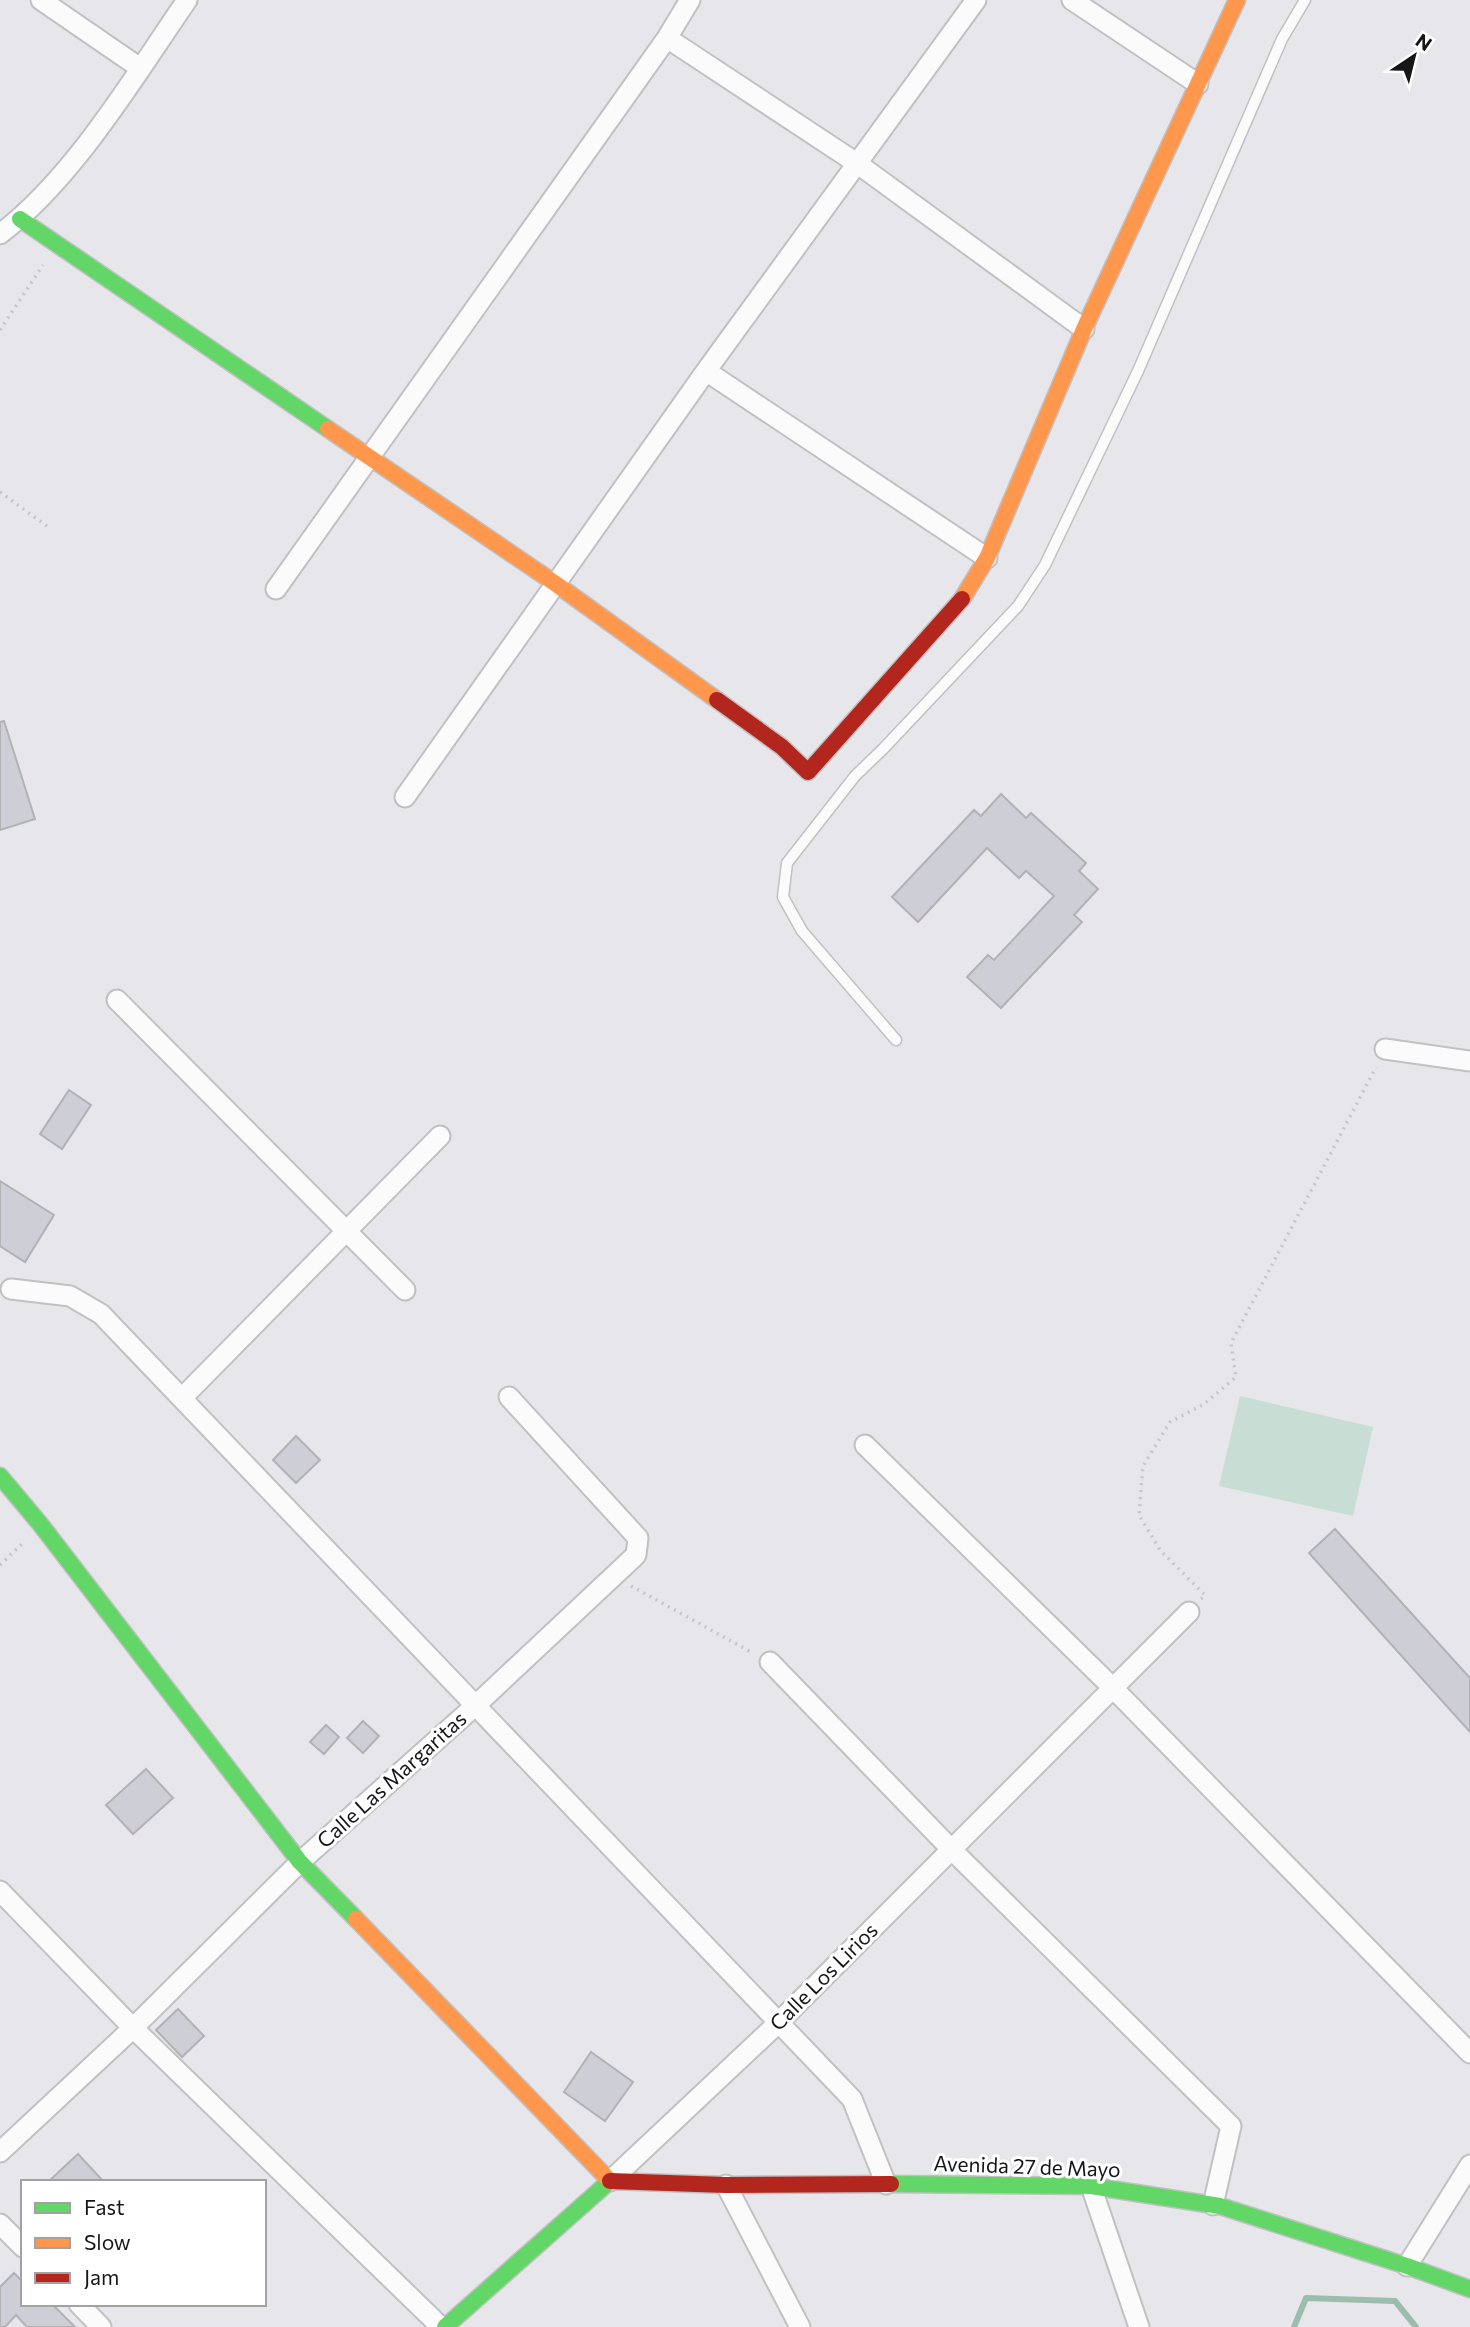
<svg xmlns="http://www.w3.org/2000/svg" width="1470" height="2327" viewBox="0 0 1470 2327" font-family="Commissioner,sans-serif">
<rect width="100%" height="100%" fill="#e7e7eb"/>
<path fill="#c8ddd3" d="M1240,1396L1373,1427L1353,1516L1219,1486Z"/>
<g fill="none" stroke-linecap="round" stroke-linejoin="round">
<path stroke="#9cbcac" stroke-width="6" d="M1294,2327L1306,2298L1395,2301L1416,2327"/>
</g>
<path fill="#ceced7" stroke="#b2b2b5" stroke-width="2" d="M4,721L35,819L0,830V722Z
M1001,794L1026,818L1031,813L1086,863L1079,871L1098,889L1074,915L1082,922L1001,1008L967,977L988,955L994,960L1054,896L1026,871L1019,878L987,848L918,922L892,897L974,810L981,816Z
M69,1090L91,1105L62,1149L40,1134Z
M0,1181L54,1215L25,1262L0,1246Z
M296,1436L320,1460L296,1483L273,1460Z
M1335,1529L1470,1678V1732L1309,1553Z
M363,1721L379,1736L363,1753L347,1738Z
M326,1725L339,1737L324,1754L310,1742Z
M146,1769L173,1798L133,1834L106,1805Z
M178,2009L204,2036L182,2057L156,2030Z
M591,2052L633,2082L605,2121L564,2092Z
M78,2154L104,2182H48Z
M14,2273L23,2282V2304H52L75,2327H27L16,2315L5,2327H0V2287Z"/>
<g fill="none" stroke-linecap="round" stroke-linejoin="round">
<g stroke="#c1c1c4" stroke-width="13">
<path id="lane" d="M896,1040L802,931L783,897L787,863L855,776L883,749L1018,606L1045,565L1138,371L1282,39L1305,0"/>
</g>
<g stroke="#c1c1c4" stroke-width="23">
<path id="street" d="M41,0L140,68
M1072,0L1198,84
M667,38L858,164L1084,329
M0,234C74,178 134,77 187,0
M706,371L987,558
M276,589L667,38L690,0
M405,797L706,371L976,0
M117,1000L405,1290
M1385,1049L1470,1061
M11,1289L70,1296L101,1314L852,2099L886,2184
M182,1398L440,1136
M865,1445L1112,1687L1470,2053
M770,1662L951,1849L1231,2126L1213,2205
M0,1891L133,2028L441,2327
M0,2152L133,2028L300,1862L476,1705L636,1555L638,1538L509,1397
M610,2181L777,2024L1189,1612
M726,2185L800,2327
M1091,2186L1139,2327
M0,2224L23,2247
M1407,2266L1470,2165
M79,2304L101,2327"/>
</g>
<g stroke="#c1c1c4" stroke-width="19">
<path id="fast" d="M20,219L328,429
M0,1476L41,1525L300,1862L356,1919
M891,2184L1091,2186L1220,2206L1407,2266L1470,2289
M445,2327L610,2181"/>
</g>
<g stroke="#c1c1c4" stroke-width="19">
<path id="slow" d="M328,429L556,584L717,700
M962,599L987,558L1084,329L1237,0
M356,1919L610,2181"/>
</g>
<g stroke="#c1c1c4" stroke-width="19">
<path id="jam" d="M717,700L782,747L808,772L962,599
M610,2181L726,2185L891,2184"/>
</g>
<path stroke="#c7c7c7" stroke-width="3.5" stroke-dasharray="2 5" stroke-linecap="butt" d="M0,330L43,265
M0,492L51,529
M0,1565L24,1542
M631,1586L753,1653
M1201,1599L1205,1595L1160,1550L1139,1515L1143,1466L1170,1422L1204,1404L1236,1377L1231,1343L1376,1067"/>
<use href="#lane" stroke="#fbfbfc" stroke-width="10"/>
<use href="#street" stroke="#fbfbfc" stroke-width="19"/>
<use href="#fast" stroke="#63d668" stroke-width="16"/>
<use href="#slow" stroke="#ff974d" stroke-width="16"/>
<use href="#jam" stroke="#b3261e" stroke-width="16"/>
</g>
<g text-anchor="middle" stroke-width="6" stroke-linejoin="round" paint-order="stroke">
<g font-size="21" fill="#161619" stroke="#fff">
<text transform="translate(392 1780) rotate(-42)" y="7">Calle Las Margaritas</text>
<text transform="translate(824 1977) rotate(-45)" y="7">Calle Los Lirios</text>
<text transform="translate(1027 2167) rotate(2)" y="7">Avenida 27 de Mayo</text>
</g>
</g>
<rect x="21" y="2180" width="245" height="126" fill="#ffffff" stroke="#a2a2a3" stroke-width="2"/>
<rect x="35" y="2203" width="35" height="10" fill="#63d668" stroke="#a2a2a3" stroke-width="2"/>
<text x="84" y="2215" font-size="21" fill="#161619">Fast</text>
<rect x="35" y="2238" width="35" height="10" fill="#ff974d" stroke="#a2a2a3" stroke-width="2"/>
<text x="84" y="2250" font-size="21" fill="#161619">Slow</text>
<rect x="35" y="2273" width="35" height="10" fill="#b3261e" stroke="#a2a2a3" stroke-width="2"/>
<text x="84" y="2285" font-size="21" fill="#161619">Jam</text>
<g transform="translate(1414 56) rotate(35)" stroke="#ffffff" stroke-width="5" paint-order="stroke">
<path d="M0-5L12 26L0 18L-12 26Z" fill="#161619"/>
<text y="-10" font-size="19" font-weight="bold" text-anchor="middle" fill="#161619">N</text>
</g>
</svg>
